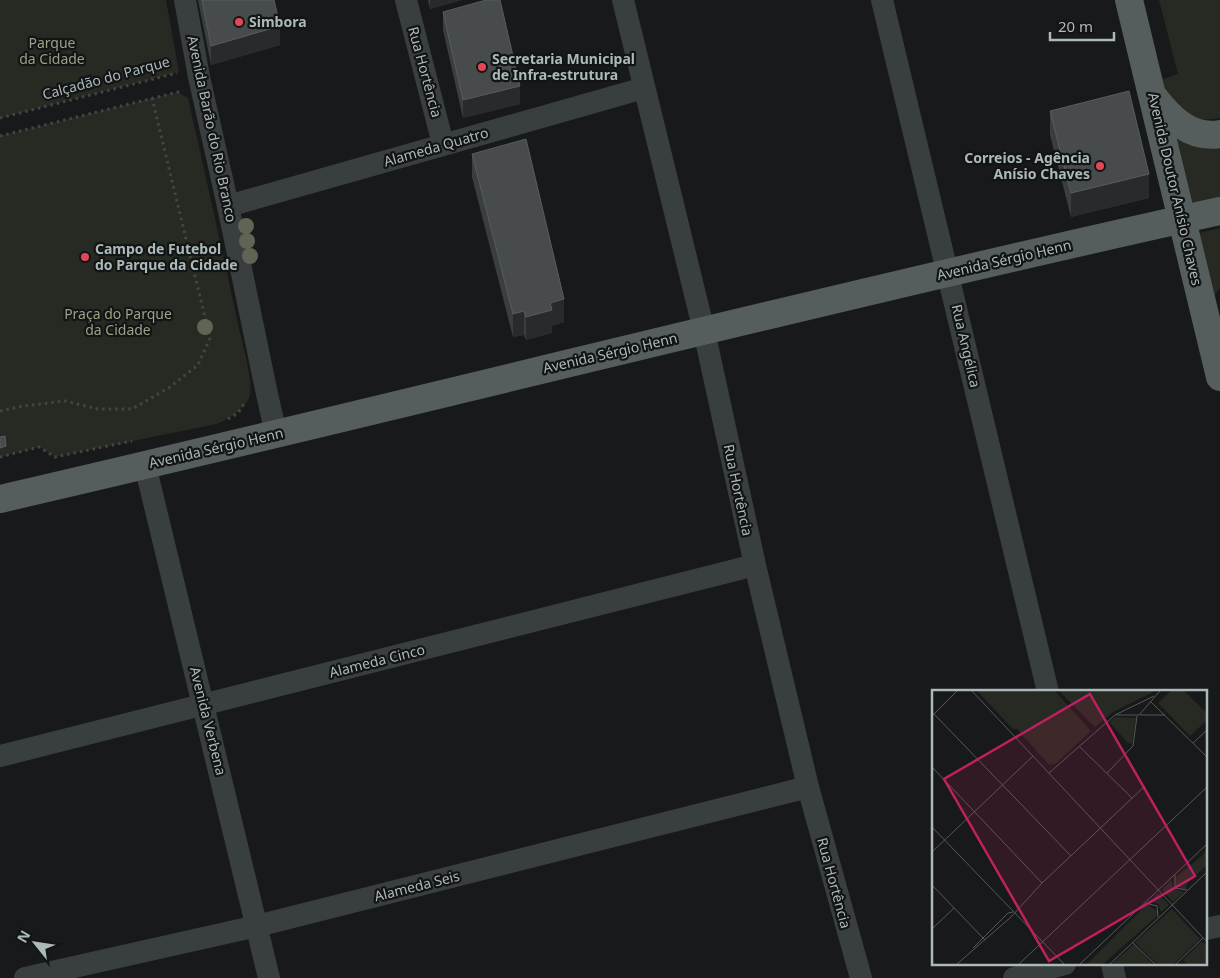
<svg xmlns="http://www.w3.org/2000/svg" width="1220" height="978" viewBox="0 0 1220 978" font-family="'Noto Sans',sans-serif">
<rect width="100%" height="100%" fill="#18191a"/>
<path fill="#272a22" d="M0,0H166L179,72L0,118Z
M1159,0H1220V118C1199,122 1187,117 1169,107L1161,80L1178,74Z
M178,92L188,98C205,173 222,249 238,324C242,342 253,379 250,395C247,408 228,420 216,424L55,457L39,447L0,457V136Z
M1171,130L1220,141V199L1190,206Z
M1220,228V288L1214,296L1199,233Z"/>
<g fill="none" stroke-linecap="round" stroke-linejoin="round">
<path stroke="#3f4645" stroke-width="3" stroke-dasharray="2.5 4" stroke-linecap="butt" d="M0,118L177,73
M0,136L178,92L181,94
M0,411L23,406L65,401L98,409H132L170,387L198,365L210,338L152,98
M228,419L238,413L246,401
M0,457L39,447L55,457L132,441"/>
<path stroke="#393e3f" stroke-width="22" d="M185,0L199,77L228,206L267,394L276,434
M406,0L443,144
M623,0L704,331L755,565L808,787L861,978
M882,0L1048,692
M228,206L644,88
M145,465L269,978
M0,756L755,565
M1206,929L1220,926
M1112,964L1115,978
M25,978L257,926L808,787
M1014,978L1065,964"/>
<path stroke="#565d5d" stroke-width="28" d="M1129,0L1220,377
M1153,96C1170,118 1190,139 1220,134
M0,499C407,405 812,301 1220,211"/>
</g>
<g fill="#5f6454">
<circle cx="246" cy="226" r="8"/>
<circle cx="247" cy="241" r="8"/>
<circle cx="250" cy="256" r="8"/>
<circle cx="205" cy="327" r="8"/>
</g>
<path fill="#3b3e3f" d="M198,0H274L280,45L211,65Z
M428,0H462L430,9Z
M443,12L520,104L463,118L443,30Z
M1050,111L1149,198L1071,217L1050,135Z
M472,154L564,322L552,326V333L526,340L524,335L513,337L472,177Z"/>
<path fill="#282a2b" d="M430,0H462L430,9Z
M280,26V45L211,65V46Z
M520,86V104L463,118V100Z
M1149,174V198L1071,217V193Z
M564,299V322L552,326V333L526,340V317L550,303Z
M524,311V335L513,337V314Z
M6,446V452L0,454V448Z"/>
<path fill="#474b4c" stroke="#575d5d" d="M202,0H274L280,26L211,46Z
M486,0H500L520,86L463,100L443,12Z
M1129,91L1149,174L1071,193L1050,111Z
M526,139L564,299L550,303L552,310L526,317L524,311L513,314L472,154Z
M5,436L6,446L0,448V437Z"/>
<g fill="#e34755" stroke="#131415" stroke-width="2">
<circle cx="239" cy="22" r="5"/>
<circle cx="482" cy="67" r="5"/>
<circle cx="1100" cy="166" r="5"/>
<circle cx="85" cy="257" r="5"/>
</g>
<g text-anchor="middle" stroke-width="4.5" stroke-linejoin="round" paint-order="stroke">
<g font-size="14" font-weight="bold" fill="#abb9b8" stroke="#131415" text-anchor="start">
<text x="249" y="27">Simbora</text>
<text x="492" y="64">Secretaria Municipal<tspan x="492" dy="16">de Infra-estrutura</tspan></text>
<text x="1090" y="163" text-anchor="end">Correios - Agência<tspan x="1090" dy="16">Anísio Chaves</tspan></text>
<text x="95" y="254">Campo de Futebol<tspan x="95" dy="16">do Parque da Cidade</tspan></text>
</g>
<g font-size="14" fill="#99a284" stroke="#131415">
<text x="52" y="48">Parque<tspan x="52" dy="16">da Cidade</tspan></text>
<text x="118" y="319">Praça do Parque<tspan x="118" dy="16">da Cidade</tspan></text>
</g>
<g font-size="14" fill="#abb9b8" stroke="#131415">
<text transform="translate(425 72) rotate(75)" y="5">Rua Hortência</text>
<text transform="translate(106 78) rotate(-15)" y="5">Calçadão do Parque</text>
<text transform="translate(212 129) rotate(78)" y="5">Avenida Barão do Rio Branco</text>
<text transform="translate(436 147) rotate(-16)" y="5">Alameda Quatro</text>
<text transform="translate(1175 189) rotate(77)" y="5">Avenida Doutor Anísio Chaves</text>
<text transform="translate(1004 260) rotate(-13)" y="5">Avenida Sérgio Henn</text>
<text transform="translate(966 346) rotate(77)" y="5">Rua Angélica</text>
<text transform="translate(610 353) rotate(-13)" y="5">Avenida Sérgio Henn</text>
<text transform="translate(216 448) rotate(-13)" y="5">Avenida Sérgio Henn</text>
<text transform="translate(738 490) rotate(78)" y="5">Rua Hortência</text>
<text transform="translate(377 661) rotate(-14)" y="5">Alameda Cinco</text>
<text transform="translate(208 721) rotate(76)" y="5">Avenida Verbena</text>
<text transform="translate(834 883) rotate(75)" y="5">Rua Hortência</text>
<text transform="translate(417 886) rotate(-14)" y="5">Alameda Seis</text>
</g>
</g>
<g transform="translate(932 690)">
<rect width="275" height="275" fill="#18191a"/>
<path d="M45,1H123L159,41L123,74L117,75L85,39H81ZM127,1H223L181,22L163,37ZM239,1H252L275,23V30L258,46L226,13ZM183,27L204,28L200,54L196,53L177,32ZM275,157V175L255,194L254,199H250L244,195L243,188L271,165ZM239,190L242,199L252,202L241,212L230,200ZM226,203L237,215L229,222L226,214L218,211ZM215,214L226,222L223,228L171,274H155ZM240,219L268,249L242,274H225L203,252ZM270,251L275,256V274H255L251,270ZM202,254L221,274H180Z" fill="#272a22"/>
<path fill="none" stroke="#535959" stroke-width="1" d="M40,1L275,252M218,11L275,67M2,24L139,166M184,25H207L228,1M208,25H233M0,26L25,1M261,53L275,40M147,56L200,108M0,77L110,193M117,83L183,25L222,6M175,83L201,56L205,26M0,137L132,274M0,162L101,66M243,185V198L255,200M0,195L53,250M213,213L225,216L226,227M0,239L22,218M200,252L223,274M41,258L76,223L81,222M25,274L79,227L110,193L213,96M87,274L275,97M148,274L275,154M178,274L275,182M244,274L271,248"/>
<path fill="#c12060" fill-opacity="0.15" stroke="#c12060" stroke-width="2.5" d="M158,4L263,186L117,271L12,89Z"/>
<rect width="275" height="275" fill="none" stroke="#abb9b8" stroke-width="2.5"/>
</g>
<g transform="translate(35 943) rotate(300)" stroke="#131415" stroke-width="4" paint-order="stroke">
<path d="M0-4L9 19L0 12L-9 19Z" fill="#abb9b8"/>
<text y="-8" font-size="14" font-weight="bold" text-anchor="middle" fill="#abb9b8">N</text>
</g>
<path d="M1050 32v8h64v-8" fill="none" stroke="#abb9b8" stroke-width="2.5"/>
<text x="1058" y="32" font-size="15" fill="#abb9b8" stroke="#131415" stroke-width="4" paint-order="stroke">20 m</text>
</svg>
